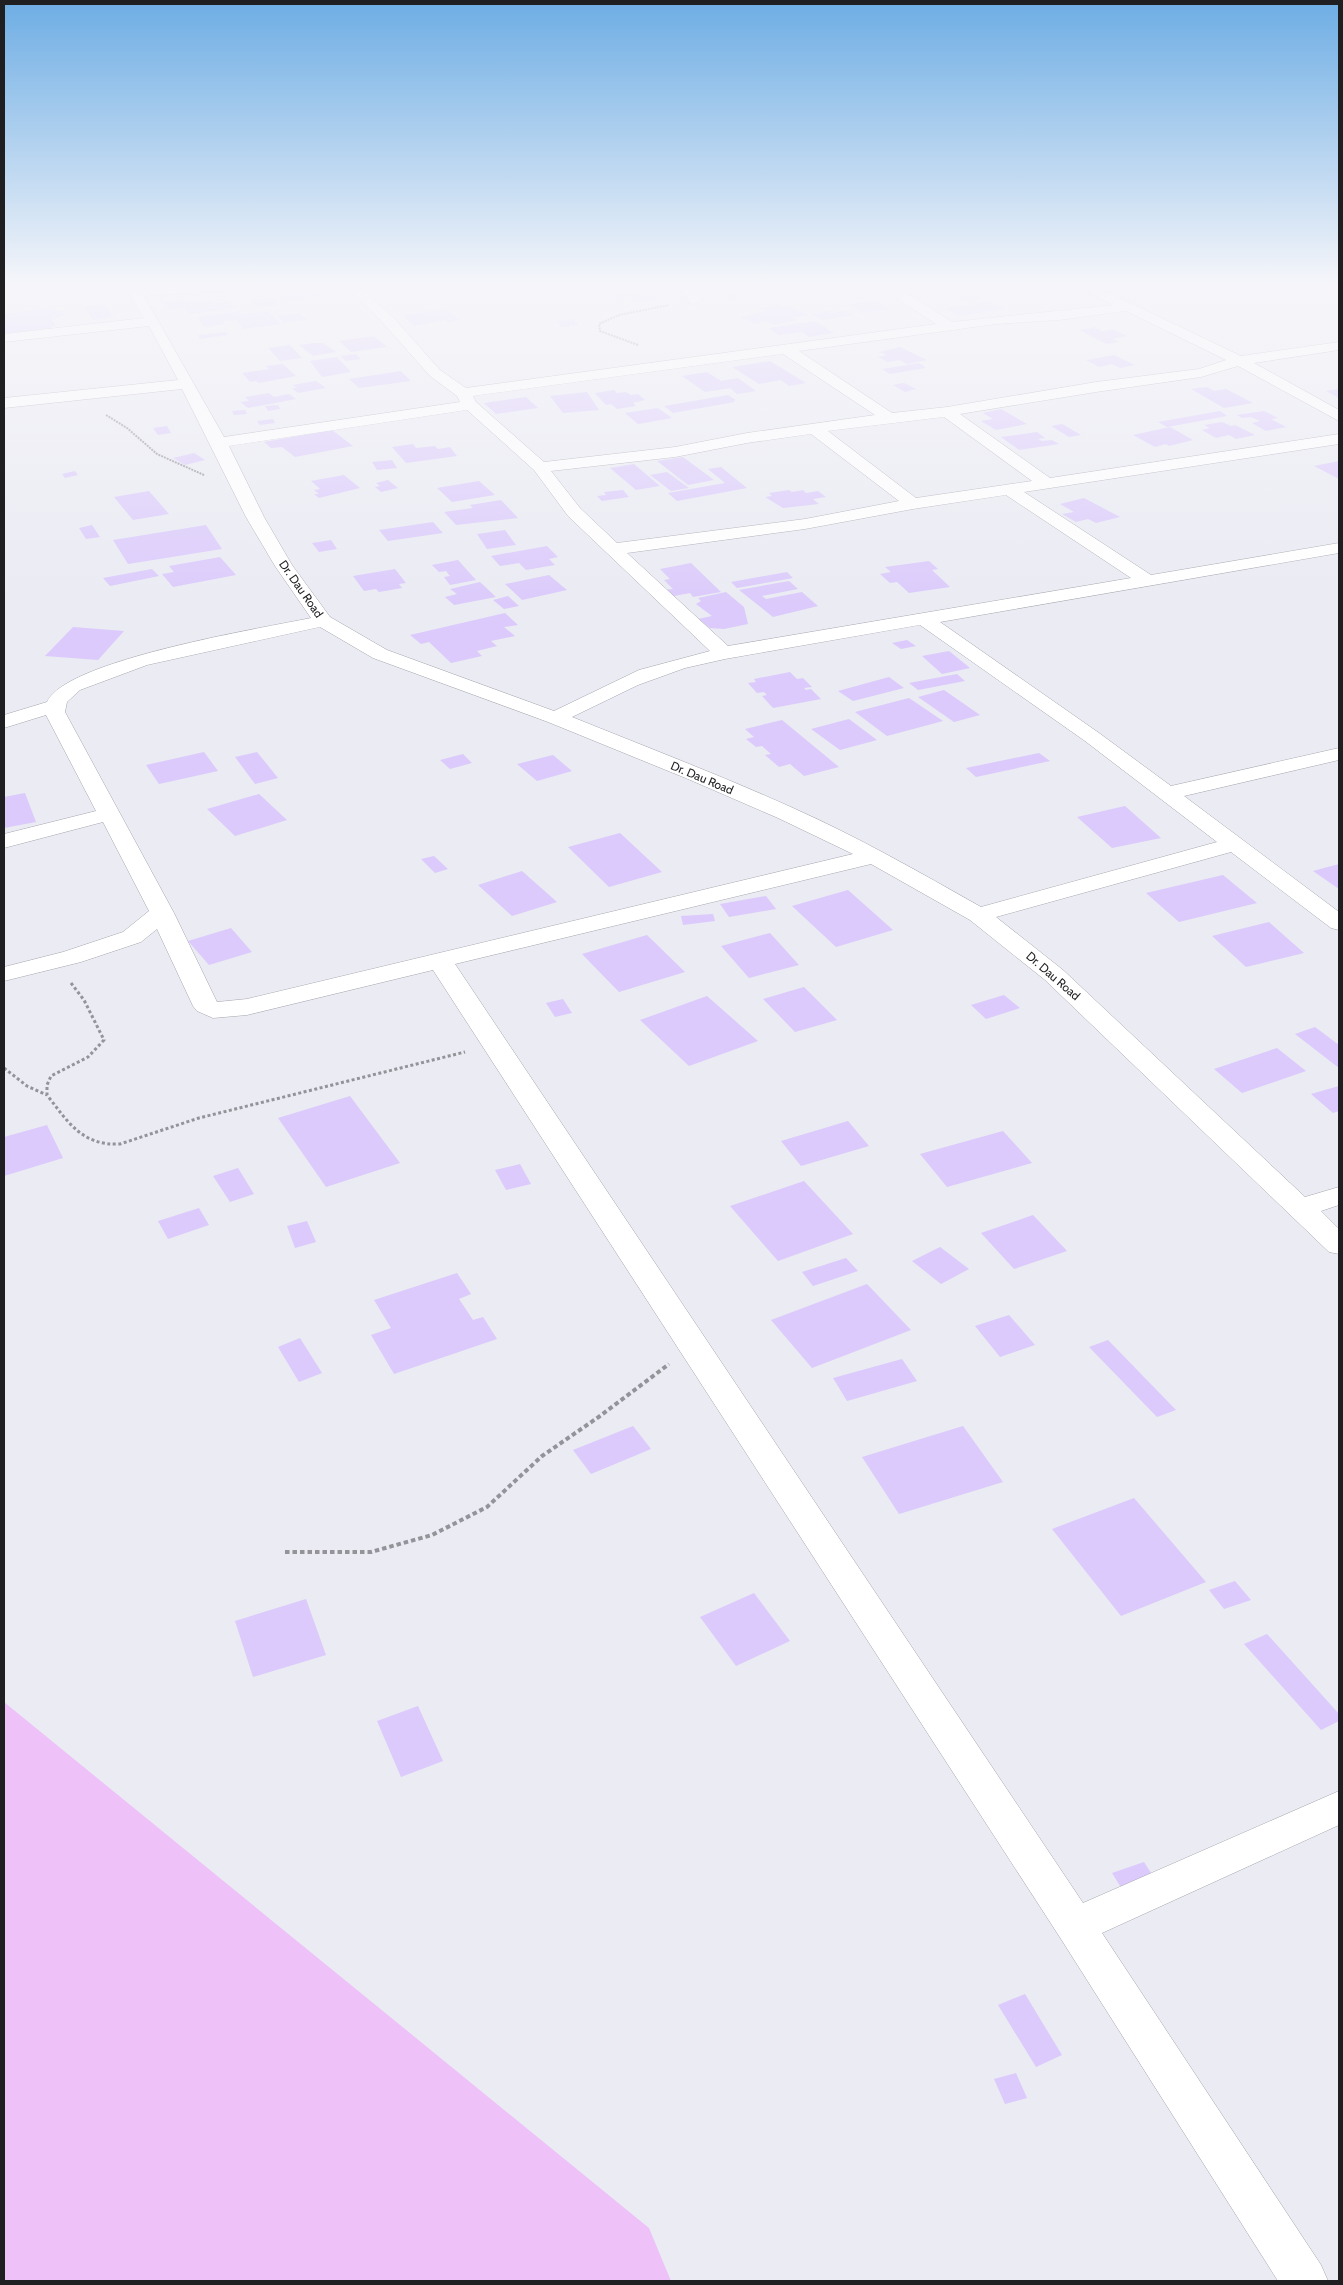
<svg xmlns="http://www.w3.org/2000/svg" width="1343" height="2285" viewBox="0 0 1343 2285" font-family="Cabin,sans-serif">
<rect width="100%" height="100%" fill="#eaebf3"/>
<path fill="#eec2f8" d="M4,1702L649,2228L671,2281H4Z"/>
<path fill="#dbcafb" d="M636,286L644,293L652,292L660,299L633,302L628,297L612,299L608,295L616,294L609,288Z
M735,286L751,296L729,299L712,287Z
M969,286H991L1001,291L982,294Z
M322,287L329,295L286,301L278,292Z
M974,294L981,298L962,301L956,296Z
M272,297L277,305L256,307L251,299Z
M182,299L185,302L212,299L215,303L229,301L235,308L190,314L184,308L169,310L163,302Z
M877,300L890,310L862,313L848,304Z
M990,301L1005,309L960,316L945,308Z
M104,304L114,317L93,320L83,307Z
M777,305L782,307L789,306L809,315L793,318L797,320L773,325L766,321L754,324L740,317L766,311L759,308Z
M46,309L63,312L64,315L52,320L56,325L48,329L6,334L4,329V314Z
M447,309L460,320L448,322L445,320L414,326L402,315Z
M239,311L242,314L268,311L281,324L243,329L236,320L223,321L225,324L205,327L197,317Z
M828,311L832,313L846,311L854,315L822,320L811,314Z
M299,313L307,320L284,323L276,316Z
M573,319L579,325L562,327L556,321Z
M816,321L834,333L809,337L802,332L778,335L768,328Z
M1095,327L1102,331L1113,329L1127,336L1113,339L1119,342L1106,344L1079,330Z
M226,332L228,335L200,339L198,335Z
M374,336L387,347L351,352L339,341Z
M315,343H323L336,352L313,356L299,345Z
M290,345L302,358L280,361L268,348Z
M900,347L927,360L907,364L899,360L888,362L878,357L887,355L879,352Z
M356,354L361,359L346,361L340,356Z
M1114,355L1135,365L1120,368L1112,364L1099,367L1086,360Z
M337,357L351,372L322,377L310,361Z
M770,361L806,383L789,386L781,380L759,384L732,367Z
M919,363L926,368L890,374L882,369Z
M283,364L296,376L259,383L256,381L250,382L242,373L269,369L266,366Z
M401,371L411,381L359,388L349,379Z
M707,372L721,381L738,378L756,391L737,394L730,388L705,392L682,376Z
M316,381L326,388L298,393L292,388H297L293,385Z
M904,383L916,389L905,392L893,385Z
M1207,387L1214,391L1226,389L1253,403L1224,408L1191,389Z
M1339,389V398L1326,391Z
M614,390L617,393L626,392L631,395L638,394L645,400L633,403L636,406L617,409L611,404L606,405L595,393Z
M587,392L599,410L563,413L550,396Z
M269,393L274,397L289,394L296,399L248,408L240,402L249,401L245,397Z
M728,395L736,400L733,401L735,402L673,413L664,406Z
M526,397L538,408L496,414L484,403Z
M278,405L280,409L268,411L265,406Z
M658,408L672,418L638,424L625,413Z
M1001,409L1027,424L996,430L981,421L993,419L983,413Z
M245,410L247,414L234,415L232,411Z
M1220,411L1227,416L1167,427L1158,422Z
M1264,411L1278,418L1271,419L1286,427L1266,431L1252,423L1260,421L1251,417L1242,418L1237,415Z
M273,419L275,423L260,425L257,421Z
M1222,422L1231,426L1235,425L1255,435L1236,439L1229,435L1216,438L1202,430L1210,428L1204,425Z
M1062,424L1081,435L1069,437L1051,426Z
M167,426L171,433L158,435L153,428Z
M1170,427L1193,440L1169,446L1166,444L1155,447L1133,435Z
M332,430L353,446L295,457L282,447L271,448L264,442Z
M1037,432L1045,438L1038,439L1042,441L1052,440L1059,444L1019,450L1001,437Z
M413,444L416,448L435,446L438,449L450,447L457,456L406,463L392,447Z
M194,453L205,460L185,465L173,458Z
M683,457L714,480L688,485L657,461Z
M392,460L397,468L377,470L372,462Z
M1339,461V479L1314,466Z
M634,464L660,486L636,490L610,468Z
M721,467L747,488L677,501L668,493L725,483L708,469Z
M75,471L78,475L65,478L62,474Z
M667,472L689,488L671,491L650,475Z
M344,475L360,488L319,498L314,494H319L314,490L320,489L311,481Z
M388,480L398,488L381,492L375,487L380,486L376,483Z
M479,481L495,495L452,502L437,488Z
M623,490L629,497L602,501L597,496L606,495L604,492Z
M789,490L792,492L803,490L806,493L818,491L826,497L813,499L819,504L783,508L765,497L772,496L769,493Z
M149,491L169,514L133,520L114,497Z
M1084,498L1120,517L1096,523L1088,519L1076,522L1062,514L1074,512L1060,504Z
M501,500L518,518L456,525L444,512L473,508L470,505Z
M433,522L443,533L388,541L379,530Z
M92,525L100,537L86,539L79,528Z
M206,525L222,549L128,564L113,540Z
M505,530L516,545L487,549L477,534Z
M331,540L337,549L319,552L312,543Z
M547,546L558,557L549,559L555,565L526,570L519,563L500,566L491,556Z
M220,557L236,575L173,587L162,574L174,572L169,566Z
M458,560L476,580L450,585L444,577L450,576L446,571L439,572L432,565Z
M929,561L938,569L932,570L950,587L909,593L897,582L890,583L880,574L891,572L885,567Z
M691,563L721,592L693,597L690,593L669,597L663,590L673,589L664,580L670,579L660,569Z
M152,569L159,576L110,586L103,578Z
M395,569L406,583L399,584L402,588L379,592L376,589L364,591L353,576Z
M787,572L793,578L737,588L731,582Z
M549,575L567,590L522,600L505,584Z
M789,581L798,589L762,596L766,599L802,592L818,606L773,617L739,590Z
M480,582L496,597L454,605L445,597L457,594L450,589Z
M726,592L744,607L748,624L724,629L710,628L698,619L712,616L696,604L701,601L698,598Z
M508,596L519,606L504,609L493,600Z
M505,613L518,625L504,627L515,636L491,641L497,646L477,651L482,656L451,663L429,642L421,644L410,635Z
M73,627L124,631L98,660L45,656Z
M907,640L916,646L901,649L892,643Z
M949,651L970,668L942,674L922,656Z
M790,672L797,679L803,678L812,687L804,688L806,690L811,689L821,699L773,708L762,696L767,695L764,692L757,693L748,683L756,682L754,679Z
M957,674L965,681L918,690L909,683Z
M889,677L904,688L853,701L838,691Z
M944,690L980,715L954,722L918,697Z
M909,698L943,721L887,736L855,712Z
M849,719L877,740L840,750L811,729Z
M782,720L839,767L804,776L790,764L779,767L765,755L771,754L762,746L756,747L746,739L754,737L745,729Z
M204,752L218,771L159,784L146,765Z
M257,752L278,778L255,784L235,757Z
M1039,753L1050,761L976,777L966,768Z
M463,754L472,763L450,769L440,760Z
M553,755L572,771L537,781L517,764Z
M25,793L36,822L4,828V797Z
M259,794L287,820L235,836L207,809Z
M1125,806L1161,838L1112,848L1077,817Z
M620,833L662,872L609,887L568,847Z
M434,856L448,869L435,873L421,859Z
M1339,864V889L1313,871Z
M522,871L557,902L512,916L478,885Z
M1223,875L1257,903L1179,922L1146,893Z
M848,890L893,930L836,947L792,906Z
M766,896L776,909L729,917L720,904Z
M713,914L715,921L683,925L681,916Z
M1269,922L1304,953L1246,967L1212,936Z
M231,928L252,952L209,965L188,941Z
M770,933L799,965L749,978L721,946Z
M647,935L685,972L619,992L582,954Z
M804,987L837,1020L795,1032L763,999Z
M1004,995L1020,1008L986,1019L971,1005Z
M707,996L758,1041L689,1066L640,1020Z
M563,999L572,1013L555,1017L546,1003Z
M1315,1027L1339,1045V1068L1295,1034Z
M1277,1048L1306,1071L1242,1093L1214,1069Z
M1339,1086V1111L1333,1113L1311,1094Z
M350,1096L400,1163L326,1187L278,1118Z
M848,1121L869,1146L801,1166L781,1141Z
M47,1125L63,1158L4,1176V1137Z
M1003,1131L1032,1163L947,1187L920,1154Z
M520,1164L531,1184L506,1190L495,1170Z
M238,1168L254,1194L230,1202L213,1176Z
M804,1181L853,1234L778,1261L730,1206Z
M199,1208L209,1225L168,1239L158,1221Z
M1033,1215L1067,1251L1014,1269L981,1233Z
M307,1221L316,1242L295,1248L287,1226Z
M940,1247L969,1269L941,1284L912,1261Z
M846,1258L858,1271L813,1286L802,1272Z
M457,1273L471,1294L459,1299L473,1320L483,1317L497,1339L394,1374L371,1335L391,1328L374,1300Z
M867,1284L911,1330L812,1368L771,1320Z
M1009,1315L1035,1345L1000,1357L975,1326Z
M300,1338L322,1373L299,1382L278,1347Z
M1108,1340L1176,1410L1157,1417L1089,1347Z
M902,1359L917,1381L847,1401L833,1378Z
M633,1426L651,1449L591,1474L573,1450Z
M963,1426L1003,1482L899,1514L862,1457Z
M1134,1498L1206,1582L1121,1616L1052,1529Z
M1235,1581L1251,1600L1224,1609L1209,1590Z
M754,1593L790,1641L736,1666L700,1617Z
M306,1599L326,1655L253,1677L235,1621Z
M1267,1634L1339,1714V1721L1321,1730L1244,1644Z
M418,1706L443,1761L401,1777L377,1721Z
M1144,1862L1153,1876L1122,1889L1112,1873Z
M1025,1994L1062,2055L1036,2067L998,2005Z
M1016,2073L1027,2098L1005,2104L994,2079Z"/>
<g fill="none" stroke-linecap="round" stroke-linejoin="round">
<g stroke="#a5a6ae" stroke-width="1">
<path id="street" d="M125,286H137L139,289L177,286H230L223,290L144,296L224,437L460,402L457,396L430,376L383,323L346,286H359L393,317L440,370L466,388L936,324L882,289L881,286H896L952,322L1113,305L1078,286H1095L1241,356L1339,342V350L1254,363L1339,410V421L1238,366L1201,377L1096,392L960,414L1050,478L1339,434V444L1024,492L1151,575L1339,543V553L940,622L1099,733L1171,786L1339,748V760L1184,796L1339,912V930L1331,928L1231,852L996,917L1063,970L1305,1197L1339,1187V1205L1321,1211L1339,1229V1254L1329,1252L1045,980L970,920L871,864L455,964L1083,1903L1339,1791V1825L1102,1933L1321,2265L1328,2281H1278L1061,1939L433,970L247,1015L213,1018L197,1011L193,1006L157,929L141,942L81,962L4,981V967L63,952L123,932L149,911L103,822L4,848V834L96,811L46,715L4,728V715L47,702C65,660 263,628 311,618L275,566L246,517L182,389L4,408V398L178,380L149,326L4,342V334L144,318ZM1126,311L1226,360L1199,369L1096,382L947,407L892,413L799,351L996,324L1059,320ZM783,354L875,415L747,433L675,447L544,462L476,402L473,396ZM467,410L534,470L568,516L710,651L639,670L554,711L387,650L330,617L292,565L264,517L229,446ZM944,417L1032,481L916,498L828,431ZM811,434L899,501L805,519L617,543L580,508L551,471L675,457L747,443ZM1006,495L1131,578L728,646L627,553L805,529L913,509ZM920,625L1085,741L1217,842L981,907C919,872 858,837 793,808C720,775 646,747 572,717L638,685L685,668L725,659ZM320,627L373,658L548,722L688,779L778,818L853,854L247,999L217,1002L174,913L65,712L67,702L80,690L147,665Z
M675,286H689L699,292L701,300L694,304L689,303L687,296Z"/>
</g>
<path stroke="#939399" stroke-width="2" stroke-dasharray="2 1" stroke-linecap="butt" d="M638,345L600,331L599,324L619,315L669,305
M106,415L127,428L157,454L204,475"/>
<path stroke="#939399" stroke-width="3" stroke-dasharray="3 2.5" stroke-linecap="butt" d="M71,983L84,1000L104,1040L88,1057L51,1076L47,1085V1095C68,1122 82,1146 120,1144L199,1118L465,1052
M4,1068L27,1086L47,1095"/>
<path stroke="#939399" stroke-width="4" stroke-dasharray="4.5 3" stroke-linecap="butt" d="M285,1552H371L432,1535L487,1507L542,1456L600,1416L669,1364"/>
<use href="#street" fill="#fff" fill-rule="evenodd"/>
</g>
<linearGradient id="sky" x2="0" y2="1"><stop stop-color="#6dade4"/><stop offset="0.47" stop-color="#f6f6fa"/><stop offset="1" stop-color="#f6f6fa" stop-opacity="0"/></linearGradient>
<rect width="1343" height="606" fill="url(#sky)"/>
<g text-anchor="middle" stroke-width="4" stroke-linejoin="round" paint-order="stroke">
<g font-size="12" fill="#1f1f22" stroke="#fff">
<text transform="translate(301 589) rotate(55)" y="4">Dr. Dau Road</text>
<text transform="translate(702 778) rotate(23)" y="4">Dr. Dau Road</text>
<text transform="translate(1053 976) rotate(41)" y="4">Dr. Dau Road</text>
</g>
</g>
<rect width="1343" height="2285" fill="none" stroke="#1f1f22" stroke-width="10"/>
</svg>
